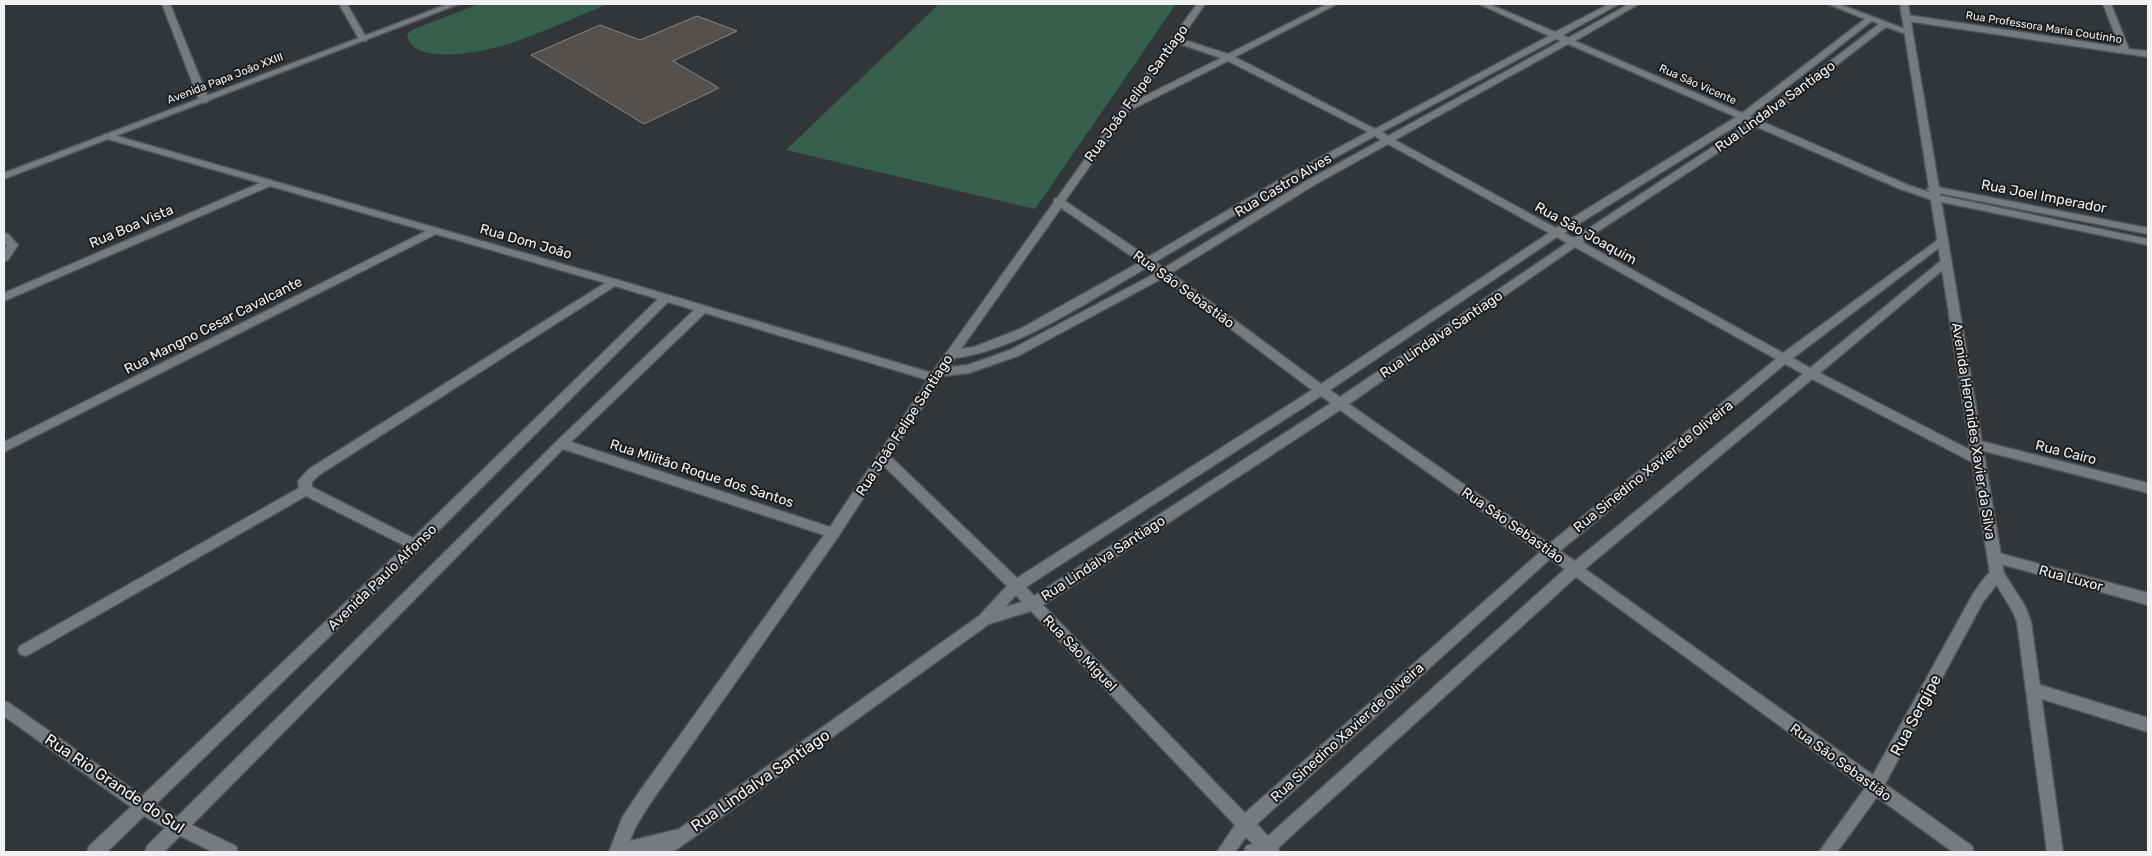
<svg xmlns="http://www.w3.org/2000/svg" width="2152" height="856" viewBox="0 0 2152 856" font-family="Rubik,sans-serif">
<rect width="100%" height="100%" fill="#323639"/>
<path fill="#36604d" d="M479,4H608C576,17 544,32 511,43C489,51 410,68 407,34L414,29Z
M939,4H1176L1035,209L786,150Z"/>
<path fill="#54504d" stroke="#888481" d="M697,16L737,31L673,61L719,88L644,124L531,55L600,25L640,40Z"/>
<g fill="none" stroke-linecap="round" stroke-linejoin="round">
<g stroke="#515457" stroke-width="3">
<path id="lane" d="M4,233L8,234L18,245L8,260L4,261V251L7,245L4,242Z"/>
</g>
<g stroke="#515457" stroke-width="3">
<path id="street" d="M162,4H170L209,100L207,102L204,103L199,100Z
M339,4H347L367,39L366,41H360Z
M1197,4H1205L1181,39L1228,54L1327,4H1337L1235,57L1375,129L1549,36L1479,4H1489L1555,32L1609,4H1619L1563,35L1568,38L1629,4H1639L1575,41L1742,113L1865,19L1828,4H1839L1913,32L1909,35L1886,27L1763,122L1908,185L1938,195L2148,239V245L1932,200L1900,189L1757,127L1582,242L1783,353L1939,239H1947L1948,241L1793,358L1810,368L1943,259H1951L1952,261L1951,263L1820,373L1984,457L1985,460L1984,463H1974L1812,379L1585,569L1873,775L1973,594C1980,585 1989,566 2002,570L2004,574L2002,578L1983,602L1885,784L1972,846L1974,852H1953L1877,797L1837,852H1819L1865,788L1576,577L1278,848L1280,852H1244L1246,846L1253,844L1246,837L1235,852H1217L1235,825L1031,611L989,624L673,852H609L622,818L637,795L824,535L563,449L192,825L236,846L238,852H213L180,836L164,852H145L147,846L165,828L144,816L107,852H87L89,846L131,807L4,716V701L9,703L142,796L405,546L306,496L30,654L25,656L20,654L18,650L20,646L299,488L298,481L309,469L605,283L436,234L4,452V442L426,231L270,186L4,301V293L260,183L104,138V134H110L618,280L932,373L1054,202V199L1057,198ZM1872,21L1879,24L1755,119L1750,116ZM1556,39L1561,41L1388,136L1382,132ZM1177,43L1221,58L1137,100ZM1568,44L1736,117L1556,228L1395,140ZM1228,61L1368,132L1293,172L1148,257L1065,201L1129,111ZM1744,121L1749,123L1574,238L1564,233ZM1375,136L1381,140L1308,180L1164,268L1155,262L1301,176ZM1388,144L1549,233L1321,384L1171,273L1316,184ZM1061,208L1140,262L1020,329L974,347L961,349ZM1557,237L1567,243L1340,397L1330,390ZM1575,247L1776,359L1549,544L1349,404ZM1148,267L1156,273L1010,350L968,365L949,367L955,358C1019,350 1091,299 1148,267ZM1163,278L1312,390L1017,578L890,456L943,376L969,373L1018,356ZM615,286L658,299L413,538L312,487V482L319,475ZM668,302L694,310L557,441L177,817L155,805L420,549ZM705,313L928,380L830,527L571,442ZM1785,364L1803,374L1575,561L1560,551ZM1321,396L1331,403L1034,596L1026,587ZM1340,410L1540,552L1245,813L1043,605ZM884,466L1007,586L979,616L679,829L630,841L635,828L649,805L838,537ZM1550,559L1565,569L1268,836L1257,824ZM1016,595L1022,602L1005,607Z
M2103,4H2111L2129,49L2148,51V57L1907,21L1903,18L1907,15L2120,47Z
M1932,186L2148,228V234L1928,191L1927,189Z
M1976,440L2148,483V493L1972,448L1970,445Z
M1995,552L2148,593V605L1990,561L1988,557L1990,553Z
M2034,683L2148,718V732L2029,695L2026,690L2029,685Z"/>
</g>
<g stroke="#515457" stroke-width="3">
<path id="secondary" d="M448,4H459L4,179V173Z
M1900,4H1908L2004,573L2025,606L2031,622L2063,852H2047L2017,622L2013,612L1990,574Z"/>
</g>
<use href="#lane" fill="#777b7f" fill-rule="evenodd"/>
<use href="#street" fill="#777b7f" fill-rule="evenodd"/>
<use href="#secondary" fill="#777b7f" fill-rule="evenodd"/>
</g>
<g text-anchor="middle" stroke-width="4" stroke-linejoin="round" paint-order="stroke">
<g font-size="11" fill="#eff1f3" stroke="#1b1d1e">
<text transform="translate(2044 27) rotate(9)" y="4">Rua Professora Maria Coutinho</text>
<text transform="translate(225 78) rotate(-21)" y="4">Avenida Papa João XXIII</text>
<text transform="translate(1698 84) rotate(24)" y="4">Rua São Vicente</text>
</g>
<g font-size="14" fill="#eff1f3" stroke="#1b1d1e">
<text transform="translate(1136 93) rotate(-54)" y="5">Rua João Felipe Santiago</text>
<text transform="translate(1775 106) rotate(-36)" y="5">Rua Lindalva Santiago</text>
<text transform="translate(1283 185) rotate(-31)" y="5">Rua Castro Alves</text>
<text transform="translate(2044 196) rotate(11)" y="5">Rua Joel Imperador</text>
<text transform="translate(131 226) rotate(-23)" y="5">Rua Boa Vista</text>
<text transform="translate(1586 233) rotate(29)" y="5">Rua São Joaquim</text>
<text transform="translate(526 241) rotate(16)" y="5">Rua Dom João</text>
<text transform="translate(1184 289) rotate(36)" y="5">Rua São Sebastião</text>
<text transform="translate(213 325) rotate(-27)" y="5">Rua Mangno Cesar Cavalcante</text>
<text transform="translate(1441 334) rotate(-34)" y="5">Rua Lindalva Santiago</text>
<text transform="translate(904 425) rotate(-57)" y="5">Rua João Felipe Santiago</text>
<text transform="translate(1974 431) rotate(81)" y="5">Avenida Heronides Xavier da Silva</text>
<text transform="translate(2066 452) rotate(14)" y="5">Rua Cairo</text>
<text transform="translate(1653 466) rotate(-39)" y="5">Rua Sinedino Xavier de Oliveira</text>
<text transform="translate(702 473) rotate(18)" y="5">Rua Militão Roque dos Santos</text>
<text transform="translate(1513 525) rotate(35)" y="5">Rua São Sebastião</text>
<text transform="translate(1103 558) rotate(-33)" y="5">Rua Lindalva Santiago</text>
<text transform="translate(382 577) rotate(-44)" y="5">Avenida Paulo Alfonso</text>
<text transform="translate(2071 578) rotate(15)" y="5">Rua Luxor</text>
<text transform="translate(1080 653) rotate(46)" y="5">Rua São Miguel</text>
<text transform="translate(1347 732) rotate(-42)" y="5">Rua Sinedino Xavier de Oliveira</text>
<text transform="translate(1841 762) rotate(36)" y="5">Rua São Sebastião</text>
</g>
<g font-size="16" fill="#eff1f3" stroke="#1b1d1e">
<text transform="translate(1915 715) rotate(-62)" y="6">Rua Sergipe</text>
<text transform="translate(760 780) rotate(-35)" y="6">Rua Lindalva Santiago</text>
<text transform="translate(115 783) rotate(34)" y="6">Rua Rio Grande do Sul</text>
</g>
</g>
<rect width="2152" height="856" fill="none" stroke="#eff1f3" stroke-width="10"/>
</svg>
